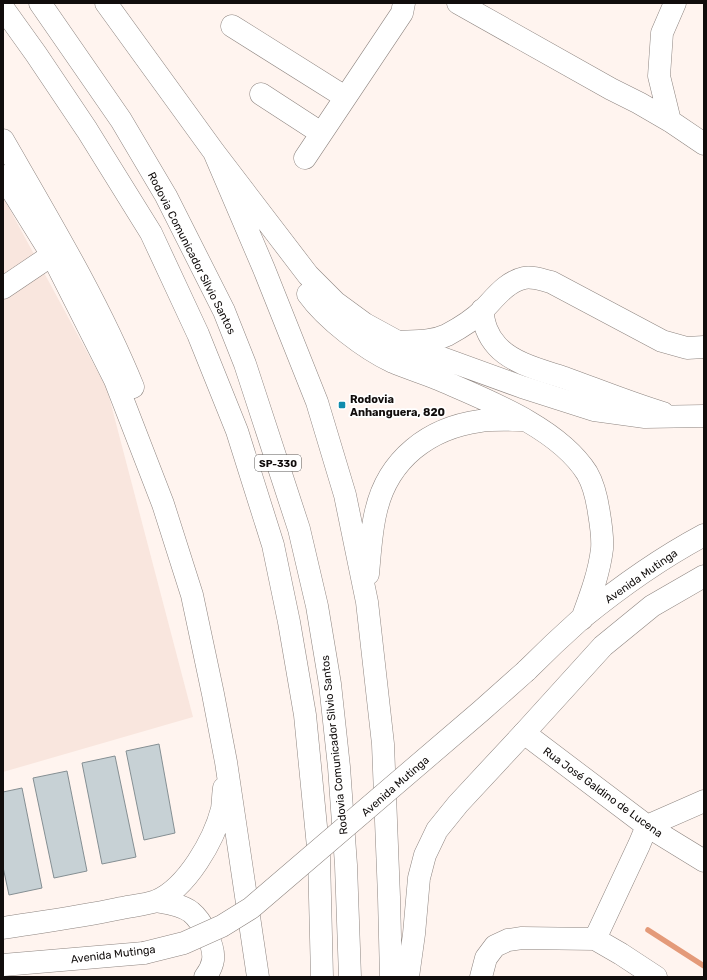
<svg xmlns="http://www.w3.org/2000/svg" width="707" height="980" viewBox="0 0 707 980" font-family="Rubik,sans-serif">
<rect width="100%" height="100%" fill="#fff4ef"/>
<path fill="#f9e6de" d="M3,197L107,389L193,717L3,772Z"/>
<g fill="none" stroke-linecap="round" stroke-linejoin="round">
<path stroke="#e49a79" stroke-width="5.5" d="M648,930L704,966"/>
</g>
<path fill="#c7d1d5" stroke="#858f93" d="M159,744L175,833L144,840L126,751Z
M115,756L136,857L102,864L82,763Z
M67,771L87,871L54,878L33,778Z
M22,788L42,888L9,895L3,867V792Z"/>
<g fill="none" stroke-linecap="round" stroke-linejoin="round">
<g stroke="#8e8580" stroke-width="23">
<path id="minor" d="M458,3L611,89L639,103L670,121L704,144
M232,26L345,97
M261,94L321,133
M670,121L659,76L662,33L675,3
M305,158L402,13L404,3
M3,288L52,255
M482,310C484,324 487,335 497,346C513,364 544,371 565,378C598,390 630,403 663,413
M398,342C415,341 432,342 447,335C460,328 473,320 483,310C495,298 506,282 524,278C533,276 542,280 551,282L662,341L687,348L704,347
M524,733L647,826L704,861
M595,939L639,845L647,826L704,801
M481,977L486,958L495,946L508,940L522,938L595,939L621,954L656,977"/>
</g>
<g stroke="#8e8580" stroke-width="23">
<path id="major" d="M106,3L214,152L308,275L335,302L365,324L398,342L522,387L594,410L645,417L704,416
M3,140C49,220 98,301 133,387
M214,152L264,269L317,402L345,495L367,602L383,744L389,897L391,977
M3,176L52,255L115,380L163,504L192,595L213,694L226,762L258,977
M308,294C326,319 365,349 393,362C407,368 423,373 438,379C486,400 558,427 587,473C594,485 597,499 599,513C601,525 603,538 602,549C599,574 590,597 582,619
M368,574C370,553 371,531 376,511C388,459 429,428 480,421C494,419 509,420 523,420
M526,671C544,653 563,635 582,618C620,587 661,558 704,535
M156,901C167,903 182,905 191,912C202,921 215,946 213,960C212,966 209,972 205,977
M3,928C41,922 79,917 117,909C130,906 145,905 156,901C187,888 214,840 222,809C223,802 223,794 224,788
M3,965L144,953
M408,977L414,934L419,878L425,855L437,830L458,804L524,733L603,646L652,606L704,576"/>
</g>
<g stroke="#8e8580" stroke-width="23">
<path id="highway" d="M40,3L121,120L166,196L224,311L245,364L299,529L317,606L330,684L339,767L346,865L350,977
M3,8L36,54L87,130L151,233L198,334L237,431L273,545L289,622L305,715L319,857L322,977"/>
</g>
<use href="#minor" stroke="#fff" stroke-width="22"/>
<use href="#major" stroke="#fff" stroke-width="22"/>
<use href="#highway" stroke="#fff" stroke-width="22"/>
<g stroke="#8e8580" stroke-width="23" stroke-linecap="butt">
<path id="major-bridge" d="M144,953L184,943L222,926L251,908L481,711L526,671"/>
</g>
<use href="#major-bridge" stroke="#fff" stroke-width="22"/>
</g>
<rect fill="#108cad" stroke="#fff" stroke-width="1.5" x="338" y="401" width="8" height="8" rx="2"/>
<g text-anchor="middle" stroke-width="3.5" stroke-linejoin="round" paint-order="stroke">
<rect fill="#fff" stroke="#585655" stroke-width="1" x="255" y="455" width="46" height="16" rx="3"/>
<g font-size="10" font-weight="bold" fill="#110d0c">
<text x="278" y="467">SP-330</text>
</g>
<g font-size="11" fill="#110d0c" stroke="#fff">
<text transform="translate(192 253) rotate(63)" y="4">Rodovia Comunicador Silvio Santos</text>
<text transform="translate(641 576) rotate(-35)" y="4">Avenida Mutinga</text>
<text transform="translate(334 745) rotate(-96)" y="4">Rodovia Comunicador Silvio Santos</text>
<text transform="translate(395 786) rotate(-41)" y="4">Avenida Mutinga</text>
<text transform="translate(603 792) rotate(36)" y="4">Rua José Galdino de Lucena</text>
<text transform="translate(113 954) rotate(-7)" y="4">Avenida Mutinga</text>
</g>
<g font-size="11" font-weight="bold" fill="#110d0c" stroke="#fff" text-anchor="start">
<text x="350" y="403">Rodovia<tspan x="350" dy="13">Anhanguera, 820</tspan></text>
</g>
</g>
<rect width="707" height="980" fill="none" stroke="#110d0c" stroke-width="8"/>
</svg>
